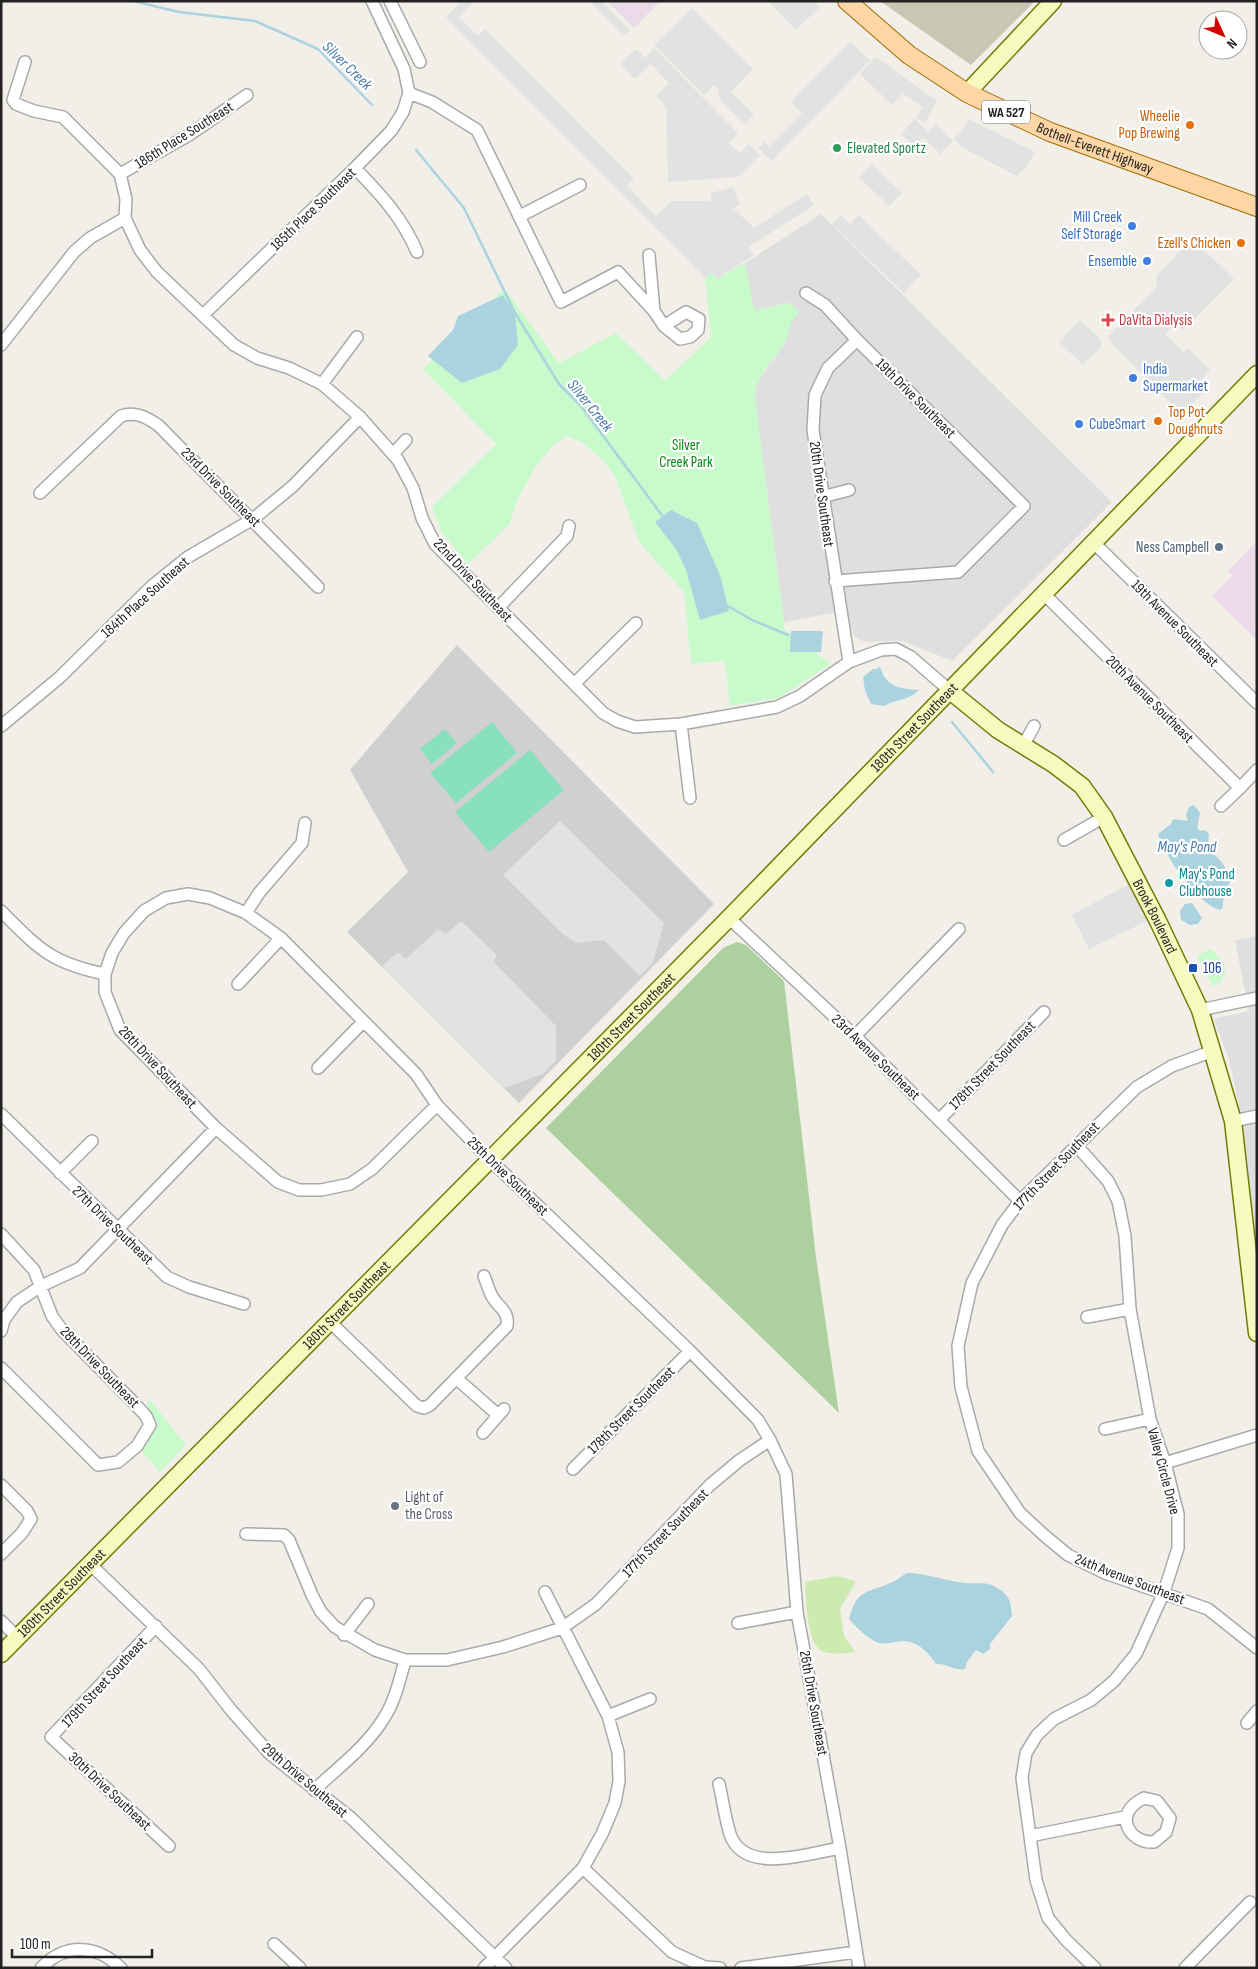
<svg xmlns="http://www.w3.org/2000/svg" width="1258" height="1969" viewBox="0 0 1258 1969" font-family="'Sofia Sans Condensed',sans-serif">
<rect width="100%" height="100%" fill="#f2efe9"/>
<path fill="#e0dfdf" d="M821,214L1112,502L952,661L903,641L865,642L858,639L854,635L845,611L784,622L755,400L756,384L785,343L790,322L799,312L790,303L754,310L745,263Z
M1257,936V1269L1240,1111L1229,1059L1214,1019L1249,1011L1235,940Z"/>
<path fill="#ebdbe8" d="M607,1H660L634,28Z
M1257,541V640L1212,596L1232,576L1228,571Z"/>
<path fill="#d0d0d0" d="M457,645L714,904L519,1103L347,932L408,872L350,770Z"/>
<path fill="#c7c7b4" d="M880,1H1035L971,65Z"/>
<path fill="#cdebb0" d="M837,1576L856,1581L840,1609L844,1636L855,1652C845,1653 833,1655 824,1652C806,1646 806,1599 805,1582Z"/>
<path fill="#add19e" d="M737,942L746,945L784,981L816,1257L839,1413L546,1128L723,948Z"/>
<path fill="#c8facc" d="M745,263L754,310L791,303L799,312C787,325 791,332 784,344C771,366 756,371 755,400L785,630L831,664L779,698L730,706L725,661L691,664L684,592L639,542L615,476L603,460L582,442L566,436L551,447L534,469L517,500L509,525L468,564L442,533L432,507L496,444L423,369L504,288L559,363L616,333L665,381L711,337L705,278L712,272L717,279Z
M1211,949L1219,957L1226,970L1221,982L1213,986L1197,956Z
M150,1400L186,1445L160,1472L139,1448C156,1429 159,1427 146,1403Z"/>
<path fill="#88e0be" d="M492,722L517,753L456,803L430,773Z
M445,729L457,743L432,764L420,749Z
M530,750L564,790L489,852L455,812Z"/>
<path fill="#e2e2e2" d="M462,1H475L459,17L478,36L485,29L634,179L627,186L656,216L672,201H711V193L734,187L739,205L733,208L754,228L807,194L814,205L749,247L754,255L717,279L712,272L705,278L446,17Z
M589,1H601L630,30L623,36Z
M768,1H814L820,7L796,30Z
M692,8L753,69L731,92L754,115L745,124L720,100L718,89L714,85L704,95L654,45Z
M850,42L870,60L772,161L758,148L764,142L769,146L802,113L791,102Z
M654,48L738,133L729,143L740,153L749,144L760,155L738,177L668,182L666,107L656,96L669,83L651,64L635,79L620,64L636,49L645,58Z
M876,57L937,101L925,123L916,118L923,107L903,94L892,105L860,74Z
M915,119L928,132L936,124L953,141L940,154L923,138L914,147L901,134Z
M969,119L1035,152L1029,164L1017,176L963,148L954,139L963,130Z
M872,164L902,193L889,206L859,177Z
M841,215L850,224L859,215L921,275L904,293L832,224Z
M1198,233L1203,238L1198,244L1234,279L1183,330L1176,323L1165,334L1183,352L1188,348L1210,370L1195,386L1203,394L1182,414L1111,343L1108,337L1157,286L1156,276Z
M1080,320L1100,339L1101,347L1083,365L1059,342Z
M560,821L664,923L653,962L640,976L604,940L576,943L564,935L503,875Z
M1129,884L1147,921L1089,949L1072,915Z
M461,921L497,955L493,961L556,1026V1060L543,1074L504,1088L382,966L398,952L406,959L438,929L446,934Z"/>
<path fill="#aad3df" d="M503,295L515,313L518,345L500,369L462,383L428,356L453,330L458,316Z
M671,510L697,523L720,575L729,611L700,620L686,570L676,549L655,522Z
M791,631H823L821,652H790Z
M873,669H878C892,688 896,688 919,690C912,699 894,700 884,706L871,704L865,691L863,677Z
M1194,805L1200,813L1197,828L1200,831L1205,830L1209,834L1207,851C1217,855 1226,864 1227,875L1232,878C1228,885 1222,901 1223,907L1220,910C1197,904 1165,856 1158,834L1171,824L1173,819L1188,821L1186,815L1189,807Z
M1192,903L1202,918L1198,924L1190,925L1181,920L1180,911L1185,904Z
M907,1573C926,1573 945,1581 965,1583C974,1584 983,1582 992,1585C995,1587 1000,1589 1002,1591C1011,1598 1011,1606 1012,1616L990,1644V1649L983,1654L976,1650L967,1662L965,1669C954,1671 947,1663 936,1664C928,1652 918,1641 902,1641C895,1641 887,1645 879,1643C869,1640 856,1627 849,1619C857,1589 865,1594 890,1583C896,1581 901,1576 907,1573Z"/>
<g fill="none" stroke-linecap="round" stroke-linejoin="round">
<path stroke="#aad3df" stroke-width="2.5" d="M133,1L179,12L255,21L318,49L372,105
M416,150L464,208L515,313L559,384L581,406L664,518
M726,605L752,620L788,635
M879,668L882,675
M952,722L993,772"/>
<g stroke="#a9a9a9" stroke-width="14">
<path id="street" d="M390,1L420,62
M25,62L13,100L16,104L34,111L63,117L120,174L126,199L125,218L140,250L157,272L234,345L257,358L289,368L322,384L360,417L398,460L413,488L422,518L435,544L603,713L617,721L635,727L681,724L777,707L800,696L849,662L881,650L896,649L911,657L949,690
M409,93L432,102L477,130L561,302L618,272L654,311L664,326L680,339L690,337L698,330L699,319L686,312L664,326
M355,168C381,195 402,217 417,252
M120,174L189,135L247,95
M520,216L580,185
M649,255L654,311
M806,293L825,305L857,340L1024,506L958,572L835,581
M203,315L355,168L391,131L403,112L409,93L404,69L372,1
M1,345L74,252L90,238L125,218
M322,384L357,337
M393,454L406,440
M40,493L121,416C135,411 146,417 158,425L318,587
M822,497L849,490
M1094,543L1257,703
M1044,594L1240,788L1257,770
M498,608L567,536L569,526
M849,662L813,430L815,395L828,368L857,340
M574,684L636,623
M681,724L690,798
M1,726L59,678L152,586L188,557L253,519L293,486L360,417
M1023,746L1034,726
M1221,806L1240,788
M1064,840L1104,817
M1,911C39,949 51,963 105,974
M246,913L259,893L302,843L305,823
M729,918L855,1036L1020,1201
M238,984L281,938
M1200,1010L1257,998
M855,1036L959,929
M1213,1051L1172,1066L1137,1087L1020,1201L1002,1225L972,1283L958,1346L961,1387L978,1451L1020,1513L1045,1536L1068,1555L1105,1573L1208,1609L1257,1648
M318,1068L363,1022
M437,1105L372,1169L350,1184L321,1190H299L278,1182L216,1128L120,1030L105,992V974L112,953L124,933L144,911L166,898L188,894L210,898L246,913L281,938L416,1074L437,1105L489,1159L690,1351L758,1420L770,1440L786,1474L797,1612L840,1848L859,1968
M1,1114L167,1277L189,1287L244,1304
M940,1119L1044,1012
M1233,1121L1257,1116
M1077,1146L1108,1181L1118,1201L1125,1236L1130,1309L1150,1419L1165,1463L1178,1514V1548L1164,1592L1136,1654L1114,1681L1091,1700L1054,1719L1037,1735L1026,1753L1022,1778L1036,1880L1048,1918L1066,1940L1095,1968
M60,1173L92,1141
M1,1234L34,1270L52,1316L62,1330L135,1404L146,1416L150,1425L137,1446L118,1462L98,1465L1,1368
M1087,1317L1130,1309
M329,1321L417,1406L424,1408L430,1405L507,1326C509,1311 500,1309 493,1298C489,1292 487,1283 484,1276
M1,1331L4,1320L17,1302L41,1286L80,1268L216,1128
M456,1378L498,1415
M1105,1429L1150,1419
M483,1433L504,1409
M1165,1463L1257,1435
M573,1469L690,1351
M1,1485L27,1511L31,1519L22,1533L1,1554
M246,1534L284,1535L289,1540L312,1595L321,1612L335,1627L375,1650L405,1660H447L503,1647L562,1628L596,1604L710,1485L740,1460L770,1440
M90,1564L199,1669L231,1710L270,1754L351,1818L506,1968
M1,1621L17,1637
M738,1623L797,1612
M156,1626L51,1737L169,1846
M344,1635L368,1604
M608,1716L650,1699
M1247,1723L1257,1711
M719,1784C723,1801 725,1818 730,1834C744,1876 810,1853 840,1848
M314,1790C338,1768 367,1746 384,1718C395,1701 400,1679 405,1660
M1144,1798L1157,1801L1170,1818L1166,1832L1154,1842C1130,1844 1111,1814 1144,1798Z
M1030,1836L1125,1817
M583,1868L672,1952L705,1967L720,1968
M274,1944L300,1968
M41,1968C65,1943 96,1944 121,1968
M484,1968L583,1868L602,1834L615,1803L619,1781L618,1752L608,1716L545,1592
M741,1968L856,1952
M1185,1968L1250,1902"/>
</g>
<g stroke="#707d05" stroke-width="19">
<g id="secondary">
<path d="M967,93L1053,1"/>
<path id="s1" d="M949,690L998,730L1053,764L1082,786L1104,817L1158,921L1200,1010L1233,1121L1257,1333"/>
<path id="s2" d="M1,1654L729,918L1257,374"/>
</g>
</g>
<g stroke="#a06b00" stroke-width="20">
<g id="primary">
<path id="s3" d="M847,1L909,55L967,93L1050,132L1257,207"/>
</g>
</g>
<use href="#street" stroke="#fff" stroke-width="11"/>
<use href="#secondary" stroke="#f7fabf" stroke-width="16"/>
<use href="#primary" stroke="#fcd6a4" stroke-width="18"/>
</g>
<g fill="#e8710a" stroke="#fff" stroke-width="2">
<circle cx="1190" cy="125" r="5"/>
<circle cx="1241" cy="243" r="5"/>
<circle cx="1158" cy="421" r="5"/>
</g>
<circle fill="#2e9e5b" stroke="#fff" stroke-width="2" cx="837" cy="148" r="5"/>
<g fill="#3f7fe0" stroke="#fff" stroke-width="2">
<circle cx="1132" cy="226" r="5"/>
<circle cx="1147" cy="261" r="5"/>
<circle cx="1133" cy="378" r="5"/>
<circle cx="1079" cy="424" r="5"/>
</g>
<path fill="#e0444e" stroke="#fff" stroke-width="2" d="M1105.5 312.5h5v5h5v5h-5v5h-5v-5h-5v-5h5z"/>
<circle fill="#5c6f8a" stroke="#fff" stroke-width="2" cx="1219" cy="547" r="5"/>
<circle fill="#0f9aa8" stroke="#fff" stroke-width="2" cx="1169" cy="883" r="5"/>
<rect fill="#1a4fb4" stroke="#fff" stroke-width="2" x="1188" y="963" width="10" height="10" rx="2.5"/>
<circle fill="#6b7280" stroke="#fff" stroke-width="2" cx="395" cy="1506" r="5"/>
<g text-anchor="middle" stroke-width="4.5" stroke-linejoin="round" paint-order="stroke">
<rect fill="#fff" stroke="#646464" stroke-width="1" x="982" y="100.5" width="48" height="23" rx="4"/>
<g font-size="14" font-weight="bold" fill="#222">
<text x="1006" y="117">WA 527</text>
</g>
<g font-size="15" fill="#c56008" stroke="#fff" text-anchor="end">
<text x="1180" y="121">Wheelie<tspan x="1180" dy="17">Pop Brewing</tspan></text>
<text x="1231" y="248">Ezell's Chicken</text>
<text x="1168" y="417" text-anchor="start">Top Pot<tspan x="1168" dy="17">Doughnuts</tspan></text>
</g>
<g font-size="15" fill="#222" stroke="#fff">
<text transform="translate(184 135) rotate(-32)" y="5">186th Place Southeast</text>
<text dy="5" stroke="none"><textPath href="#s3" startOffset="291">Bothell-Everett Highway</textPath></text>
<text transform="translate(313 209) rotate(-44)" y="5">185th Place Southeast</text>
<text transform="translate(916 398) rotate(45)" y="5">19th Drive Southeast</text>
<text transform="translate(221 487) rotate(45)" y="5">23rd Drive Southeast</text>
<text transform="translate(822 494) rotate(82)" y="5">20th Drive Southeast</text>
<text transform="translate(473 580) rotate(47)" y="5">22nd Drive Southeast</text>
<text transform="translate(145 597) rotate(-42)" y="5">184th Place Southeast</text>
<text transform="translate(1175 623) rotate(45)" y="5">19th Avenue Southeast</text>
<text transform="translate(1150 699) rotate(45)" y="5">20th Avenue Southeast</text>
<text dy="5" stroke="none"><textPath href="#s2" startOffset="1301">180th Street Southeast</textPath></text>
<text dy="5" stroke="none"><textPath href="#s1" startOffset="314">Brook Boulevard</textPath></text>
<text dy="5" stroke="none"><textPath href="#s2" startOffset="896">180th Street Southeast</textPath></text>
<text transform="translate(876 1057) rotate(44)" y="5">23rd Avenue Southeast</text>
<text transform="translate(992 1065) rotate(-46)" y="5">178th Street Southeast</text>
<text transform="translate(158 1067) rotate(47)" y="5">26th Drive Southeast</text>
<text transform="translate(1056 1166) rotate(-46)" y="5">177th Street Southeast</text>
<text transform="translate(508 1176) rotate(44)" y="5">25th Drive Southeast</text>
<text transform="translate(113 1225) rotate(44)" y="5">27th Drive Southeast</text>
<text dy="5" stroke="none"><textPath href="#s2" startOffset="491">180th Street Southeast</textPath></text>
<text transform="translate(100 1367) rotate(46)" y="5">28th Drive Southeast</text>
<text transform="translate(631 1410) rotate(-45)" y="5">178th Street Southeast</text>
<text transform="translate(1164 1471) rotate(75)" y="5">Valley Circle Drive</text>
<text transform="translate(665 1533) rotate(-46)" y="5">177th Street Southeast</text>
<text transform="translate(1130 1579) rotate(21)" y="5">24th Avenue Southeast</text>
<text dy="5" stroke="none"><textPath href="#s2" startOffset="86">180th Street Southeast</textPath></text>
<text transform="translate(104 1682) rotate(-47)" y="5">179th Street Southeast</text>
<text transform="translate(814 1703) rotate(80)" y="5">26th Drive Southeast</text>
<text transform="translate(305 1780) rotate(40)" y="5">29th Drive Southeast</text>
<text transform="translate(110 1791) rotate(43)" y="5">30th Drive Southeast</text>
</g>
<g font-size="15" fill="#27864d" stroke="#fff" text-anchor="start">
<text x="847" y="153">Elevated Sportz</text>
</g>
<g font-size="15" fill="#366cbe" stroke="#fff" text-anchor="end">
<text x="1122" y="222">Mill Creek<tspan x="1122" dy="17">Self Storage</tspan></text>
<text x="1137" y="266">Ensemble</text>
<text x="1143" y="374" text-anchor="start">India<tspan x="1143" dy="17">Supermarket</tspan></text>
<text x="1089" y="429" text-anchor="start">CubeSmart</text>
</g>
<g font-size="15" fill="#be3a42" stroke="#fff" text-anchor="start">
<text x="1119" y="325">DaVita Dialysis</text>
</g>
<g font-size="15" fill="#0c8416" stroke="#fff">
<text x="686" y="450">Silver<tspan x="686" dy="17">Creek Park</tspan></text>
</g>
<g font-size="15" fill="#4e5e75" stroke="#fff" text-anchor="end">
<text x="1209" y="552">Ness Campbell</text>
</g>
<g font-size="15" fill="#0d838f" stroke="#fff" text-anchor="start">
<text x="1179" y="879">May's Pond<tspan x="1179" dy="17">Clubhouse</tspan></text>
</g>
<g font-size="15" fill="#164399" stroke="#fff" text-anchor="start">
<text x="1203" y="973">106</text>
</g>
<g font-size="15" fill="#5b616d" stroke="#fff" text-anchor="start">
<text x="405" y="1502">Light of<tspan x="405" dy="17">the Cross</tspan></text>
</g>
<g font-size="16" font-style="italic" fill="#4a7aab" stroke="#fff">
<text transform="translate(348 65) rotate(44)" y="6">Silver Creek</text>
<text transform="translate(591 405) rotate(51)" y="6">Silver Creek</text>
<text x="1187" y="852">May's Pond</text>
</g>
</g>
<rect width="1258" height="1969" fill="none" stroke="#222222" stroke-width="5"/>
<g transform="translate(1223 35) rotate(134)"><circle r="24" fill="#ffffff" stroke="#a7a7a7"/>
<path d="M0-4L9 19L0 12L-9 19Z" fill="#d40000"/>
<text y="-8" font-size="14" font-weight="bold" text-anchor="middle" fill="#222222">N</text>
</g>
<path d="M12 1949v8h140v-8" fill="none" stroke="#222222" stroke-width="2.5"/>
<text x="20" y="1949" font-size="15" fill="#222222" stroke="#ffffff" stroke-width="4" paint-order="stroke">100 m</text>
</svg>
